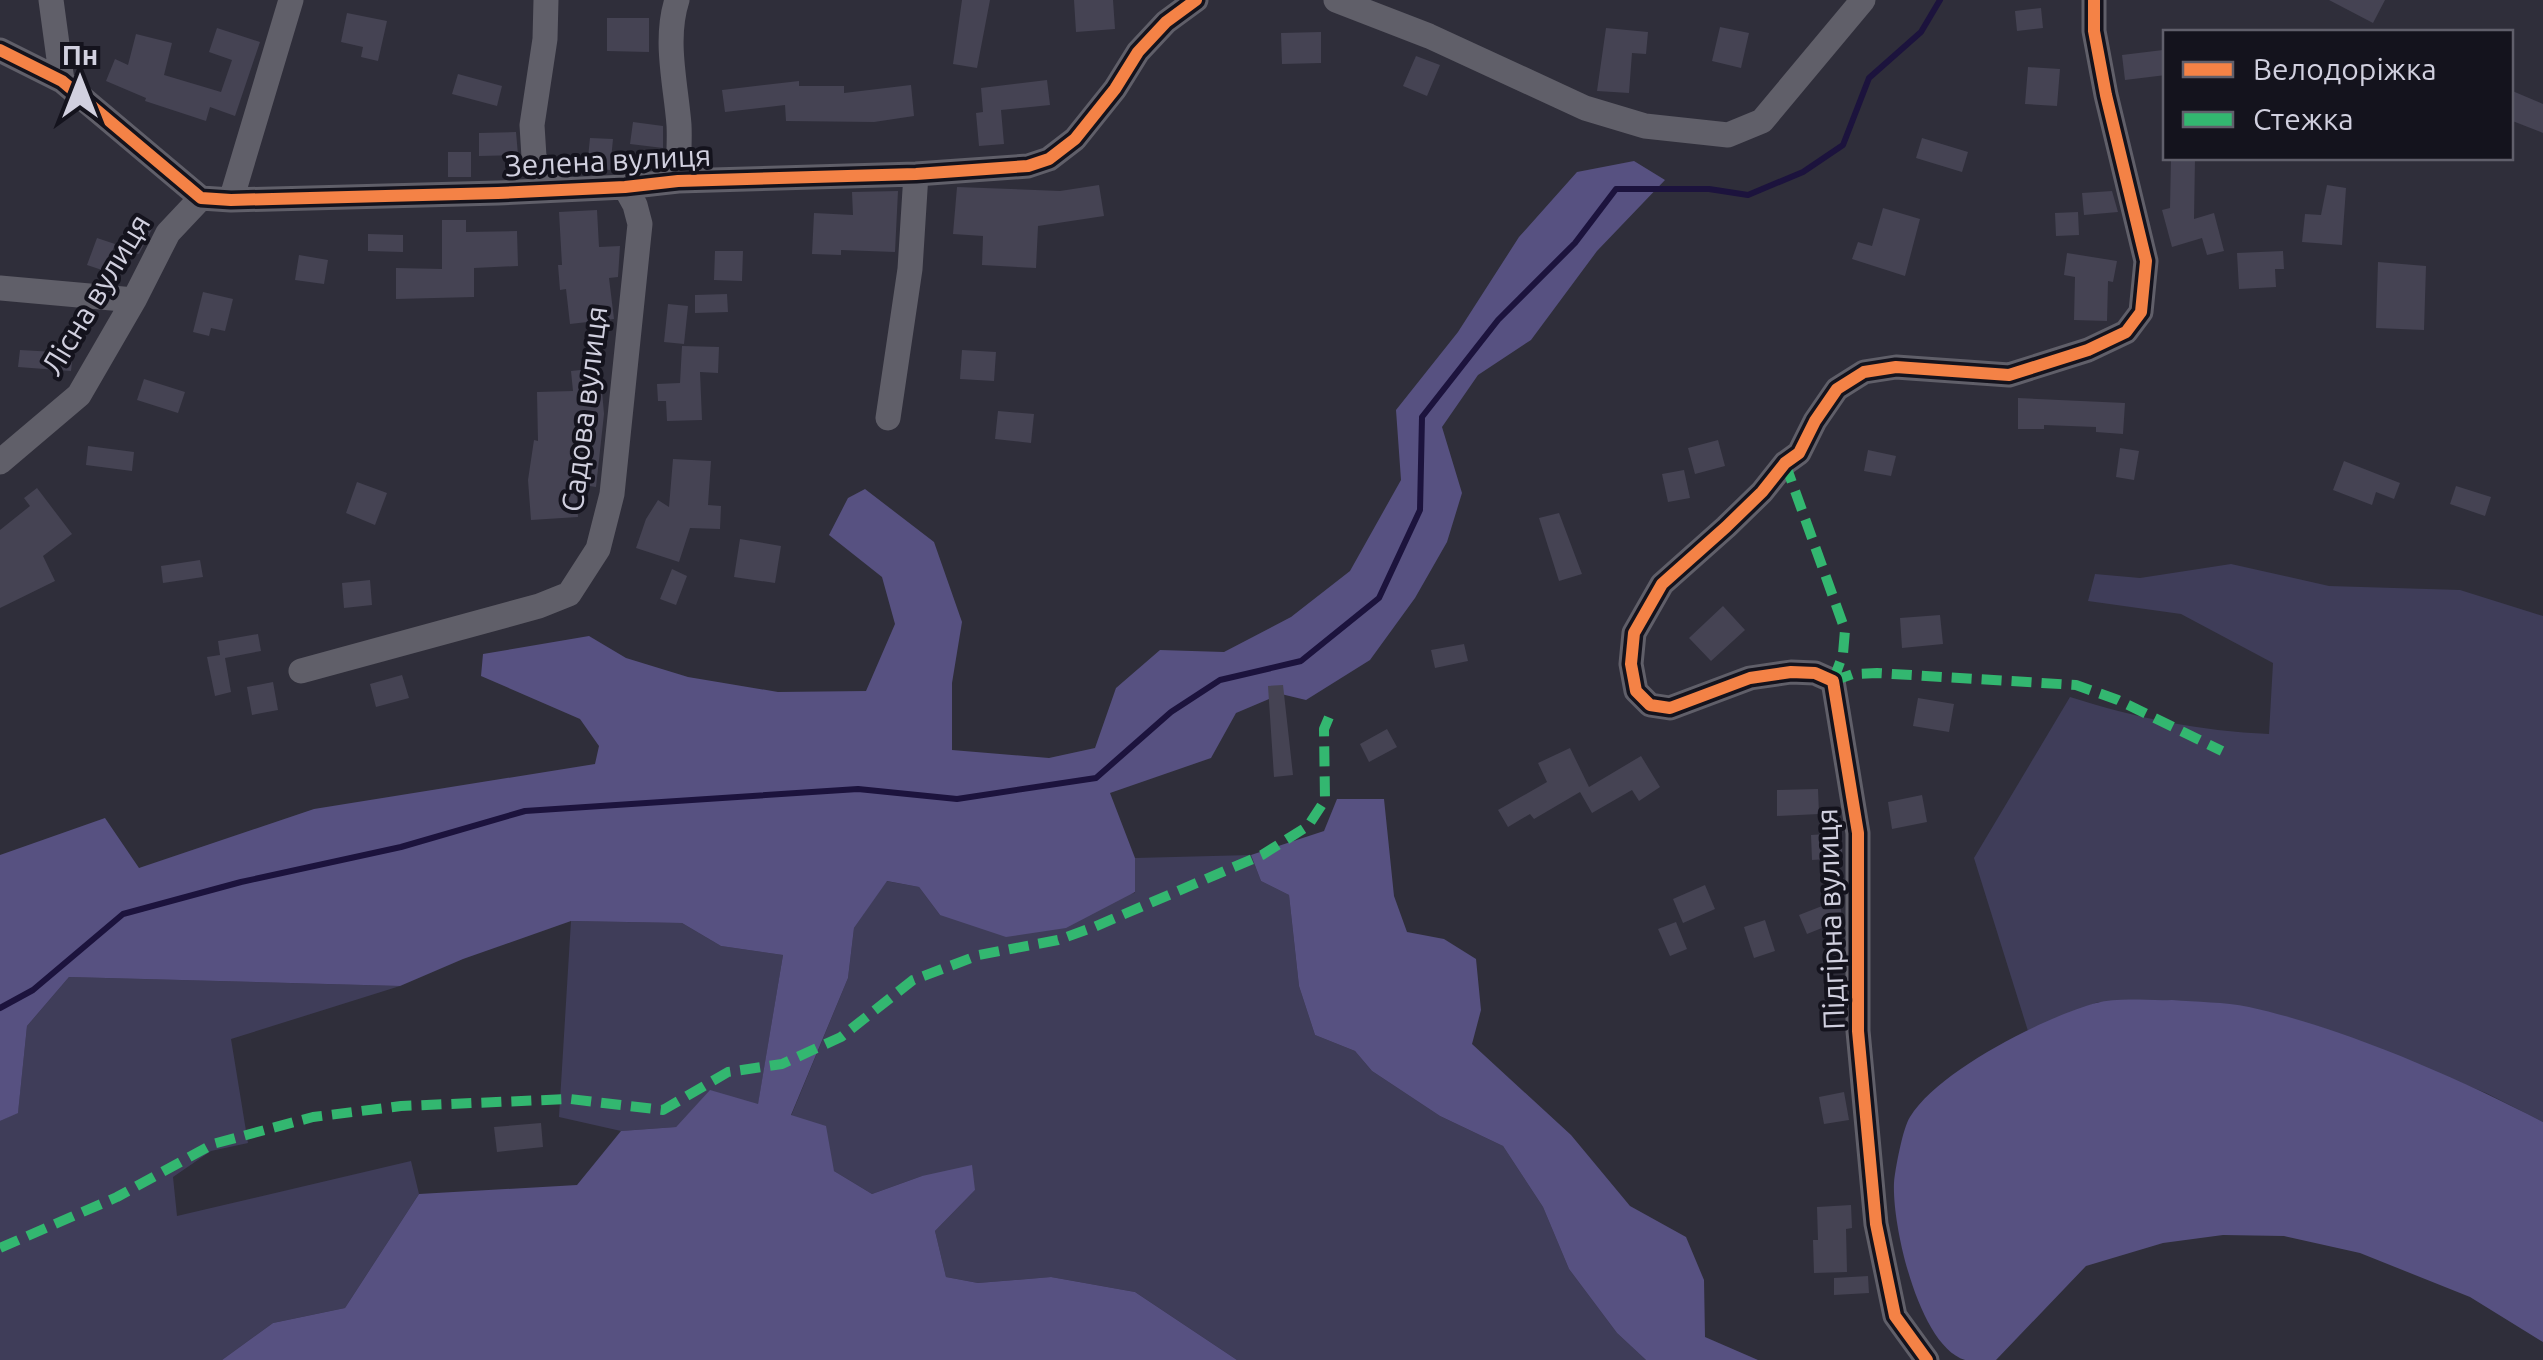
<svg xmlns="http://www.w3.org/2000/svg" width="2543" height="1360" viewBox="0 0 2543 1360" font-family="Ubuntu,sans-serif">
<rect width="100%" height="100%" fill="#2f2e3a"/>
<path fill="#3f3d59" d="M2231,564L2329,586L2460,590L2543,616V1122L2486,1093L2318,1026L2098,1002L2028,1031L1974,858L2070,697C2136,718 2200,731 2269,734L2273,663L2181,614L2088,601L2095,574L2140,578Z
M1251,855L1261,881L1289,895L1299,986L1315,1035L1355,1051L1372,1071L1440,1116L1503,1146L1543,1207L1569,1269L1617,1333L1646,1360H1237L1135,1292L1051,1277L978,1283L946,1277L935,1231L975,1190L922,1176L872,1194L834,1171L791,1116L848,978L854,928L886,881L919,887L940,915L1135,893V858Z
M571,921L682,923L721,946L783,955L758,1105L710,1091L676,1127L621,1131L559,1117Z
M69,977L400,986L231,1039L248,1143L211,1151L173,1177L177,1216L411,1161L419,1194L345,1308L273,1323L222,1360H0V1121L18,1112L27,1026Z"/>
<path fill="#575181" d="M1634,161L1665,180L1597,251L1531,340L1478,375L1442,427L1462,493L1447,542L1415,598L1370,660L1306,700L1281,694L1236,713L1211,758L1110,793L1135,858V892L1066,928L1006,937L940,915L919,887L887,881L854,928L848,978L791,1115L826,1126L834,1171L872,1194L922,1176L972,1165L975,1190L935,1231L946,1277L978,1283L1051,1277L1135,1292L1237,1360H222L273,1323L345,1308L419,1194L577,1185L621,1131L676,1127L710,1090L758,1104L783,955L721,946L682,923L571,921L463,959L400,986L69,977L27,1026L18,1113L0,1121V855L105,818L139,868L314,809L595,764L599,746L580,719L481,676L483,654L589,636L626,658L688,677L778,692L866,691L895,624L882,577L829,535L848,498L865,489L934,542L962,622L952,683V750L1049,758L1095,748L1116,688L1160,650L1224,652L1291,617L1350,571L1401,480L1396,410L1458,332L1519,237L1577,172Z
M1337,799H1384L1394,896L1407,932L1444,939L1476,959L1481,1010L1472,1044L1571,1135L1630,1206L1686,1237L1704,1280L1705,1337L1758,1360H1646L1617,1333L1569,1269L1543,1207L1503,1146L1440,1116L1372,1071L1355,1051L1315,1035L1299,986L1289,895L1261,881L1251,855L1324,831Z
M2172,1000C2197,1002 2224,1002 2249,1007C2344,1028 2456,1077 2543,1122V1342L2470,1297L2360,1253L2284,1236L2223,1235L2163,1243L2086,1266L1996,1360C1987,1360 1973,1360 1965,1360C1919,1346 1892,1226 1894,1183C1895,1170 1903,1127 1910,1117C1939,1070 2043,1018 2096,1003C2119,997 2148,1001 2172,1000Z"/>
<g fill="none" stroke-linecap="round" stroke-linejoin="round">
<path stroke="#1c133d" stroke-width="6" d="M0,1008L33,990L123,914L241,882L401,847L525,811L858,789L957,799L1096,778L1171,712L1220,680L1301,661L1379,598L1420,510L1422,417L1498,320L1575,243L1616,189H1709L1748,195L1803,172L1843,145L1869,78L1921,32L1940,0"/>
</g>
<path fill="#454353" d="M962,0H990L977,68L953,64Z
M1074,0H1113L1115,29L1076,32Z
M2329,0H2385L2373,23Z
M2041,8L2043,28L2017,31L2015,11Z
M347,13L387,21L378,61L361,57L363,47L341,42Z
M607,18H649V52L607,51Z
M1720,27L1749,33L1741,68L1712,61Z
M217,28L260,42L235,116L210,107L206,121L145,101L146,98L106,81L115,59L128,65L136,34L172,43L164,75L221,92L232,60L209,52Z
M1606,28L1648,32L1646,54L1632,53L1629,93L1597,91Z
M1321,32V63L1282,64L1281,33Z
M2163,50L2166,75L2125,80L2122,55Z
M1416,56L1440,65L1427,96L1403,86Z
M2028,67L2060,69L2057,106L2025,104Z
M458,74L502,86L497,106L452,94Z
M1047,80L1050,105L1001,110L1004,144L979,146L976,113L983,112L981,88Z
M799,81V86H844V93L911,85L914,116L874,122L786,121L785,105L725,112L722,90Z
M2510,90L2543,104V133L2510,120Z
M633,122L663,126V148L630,144Z
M516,132L518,155L479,156V133Z
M590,138L613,139L610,170L587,168Z
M1922,138L1968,152L1962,172L1916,158Z
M448,152H471V177H448Z
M2171,158H2195L2194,219L2214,213L2224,251L2207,255L2202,238L2172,247L2162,210L2170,208Z
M1099,185L1104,216L1038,226L1036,268L982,265L983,236L953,234L957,187L1060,191Z
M2327,185L2346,188L2342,245L2302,242L2305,214L2321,215Z
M898,191L895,252L841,250V255L812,254L814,213L853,215L852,192Z
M2112,191L2118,212L2084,215L2082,193Z
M1883,208L1920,219L1905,276L1852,259L1858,242L1872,246Z
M597,210L599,247L620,246L618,277L609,278L614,319L570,324L566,289L560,290L558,265H562L559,212Z
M2078,212L2079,235L2056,236L2055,213Z
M442,220H466V232L517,231L518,266L474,268V297L396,299V268L442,269Z
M128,225L152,229L139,254L123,251Z
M368,234L403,235V252L368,251Z
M97,238L115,244L105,271L87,265Z
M715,251H743L742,281L714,280Z
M2283,251L2284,269H2275L2276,287L2239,289L2237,253Z
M2067,253L2117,261L2113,282L2108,281L2107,321L2074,320L2075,277L2064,275Z
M299,255L328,260L324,284L295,280Z
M2378,262L2426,266L2424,330L2376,328Z
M203,292L233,299L225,331L211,328L209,336L193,332Z
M727,294L728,312L695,313V295Z
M668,304L688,306L684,344L664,342Z
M682,346L719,347L718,373L700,372L702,420L667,421L666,401H658L657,384L680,383Z
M20,350L73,353L71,371L18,367Z
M962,350L996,352L994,381L960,379Z
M600,368L604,414L596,487L576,484L578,517L531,520L528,480L534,440L538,441L537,392L573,391L571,371Z
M144,379L185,392L178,413L137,400Z
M2018,398L2125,403L2123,434L2096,432V427L2044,425V429H2018Z
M998,411L1034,414L1031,443L995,439Z
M1718,440L1725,466L1695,474L1688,448Z
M88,446L134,452L132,471L86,465Z
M2120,448L2139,451L2134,480L2116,477Z
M1868,450L1896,456L1891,476L1864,471Z
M673,459L711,461L708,505L721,506L720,529L690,528L679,562L636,548L646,519L658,500L669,507Z
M2344,461L2400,483L2394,499L2376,492L2372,505L2333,490Z
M1684,470L1690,498L1668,502L1662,474Z
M357,482L387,493L375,525L346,513Z
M2456,486L2491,497L2485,516L2450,504Z
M37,488L72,534L43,556L55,581L0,608V530L30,506L24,498Z
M1559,513L1582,574L1559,581L1539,518Z
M740,539L781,546L775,583L734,577Z
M200,560L203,577L163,583L161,566Z
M672,569L687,576L676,605L660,599Z
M370,580L372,605L344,608L342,583Z
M1723,606L1745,630L1711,661L1689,638Z
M1940,615L1943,644L1902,648L1900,618Z
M258,634L261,651L225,658L231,692L215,696L207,657L220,655L218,641Z
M1464,644L1468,661L1435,668L1431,650Z
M402,675L409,698L376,707L370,684Z
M273,682L278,710L252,715L247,687Z
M1283,685L1293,775L1274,777L1268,686Z
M1918,698L1954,704L1949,732L1913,726Z
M1387,729L1397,747L1369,762L1360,744Z
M1570,748L1589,787L1641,756L1660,787L1639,801L1632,790L1592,813L1580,792L1534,819L1530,814L1508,827L1498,810L1547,782L1538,763Z
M1818,789L1819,814L1777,816V790Z
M1922,795L1927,822L1892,829L1888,802Z
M1842,833V858L1812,860L1811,835Z
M1705,885L1715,909L1683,923L1673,899Z
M1840,899L1842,920L1807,934L1799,915Z
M1765,920L1775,951L1754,958L1744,927Z
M1676,922L1687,949L1670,956L1658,929Z
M1844,1092L1849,1120L1824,1124L1819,1097Z
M541,1123L543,1147L497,1152L494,1127Z
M1851,1205L1852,1228L1846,1229L1847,1272L1814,1273L1813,1240H1818L1817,1207Z
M1868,1276L1869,1293L1834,1295V1278Z"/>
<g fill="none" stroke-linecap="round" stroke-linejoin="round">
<path stroke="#605f69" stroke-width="25" d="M51,0L62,81
M546,0L545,39L532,125L534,157L544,176L565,188
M677,0C664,40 676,85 679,125C680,143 678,162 678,181
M1336,0L1429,36L1585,108L1645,126L1728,135L1762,121L1863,0
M0,50L62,81L201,198L231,200L498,193L625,187L678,181L916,174L1028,166L1049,159L1075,139L1115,89L1138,52L1166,22L1196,0
M231,200L291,0
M0,288L134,300
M888,418L910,269L916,174
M0,462L79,395L134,300L168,233L201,198
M301,671L539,606L569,594L598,549L612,494L640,224L635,205L625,187
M1927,1360L1895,1316L1876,1224L1858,1031V833L1833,681L1815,673L1791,672L1750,678L1670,708L1650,705L1636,691L1631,664L1634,633L1662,584L1726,527L1762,492L1785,463L1799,453L1815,421L1837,389L1864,372L1896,367L2009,375L2088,350L2126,332L2141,312L2146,261L2106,95L2094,31V0"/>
<path stroke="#33b770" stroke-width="10" stroke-dasharray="20 10" stroke-linecap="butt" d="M1785,463L1845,630L1843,654L1833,681
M1833,681L1853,674L1877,673L2076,685L2118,700L2222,751
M0,1248L117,1197L213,1144L313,1117L401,1106L570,1099L663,1110L728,1072L782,1064L841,1037L913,980L979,955L1058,940L1094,927L1262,855L1308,826L1325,800L1324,729L1332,710"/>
<g stroke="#14131d" stroke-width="19">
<path id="cycleway" d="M0,50L62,81L201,198L231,200L498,193L625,187L678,181L916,174L1028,166L1049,159L1075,139L1115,89L1138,52L1166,22L1196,0
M1927,1360L1895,1316L1876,1224L1858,1031V833L1833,681L1815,673L1791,672L1750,678L1670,708L1650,705L1636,691L1631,664L1634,633L1662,584L1726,527L1762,492L1785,463L1799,453L1815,421L1837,389L1864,372L1896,367L2009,375L2088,350L2126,332L2141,312L2146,261L2106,95L2094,31V0"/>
</g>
<use href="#cycleway" stroke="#f48246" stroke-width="12"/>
</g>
<g text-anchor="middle" stroke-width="8" stroke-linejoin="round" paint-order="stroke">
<g font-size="30" fill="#d1d0df" stroke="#14131d">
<text transform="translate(608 161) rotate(-3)" y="10">Зелена вулиця</text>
<text transform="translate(96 295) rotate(-59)" y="10">Лісна вулиця</text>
<text transform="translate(585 409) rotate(-83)" y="10">Садова вулиця</text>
<text transform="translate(1831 919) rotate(-92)" y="10">Підгірна вулиця</text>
</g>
</g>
<rect x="2163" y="30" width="350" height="130" fill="#14131d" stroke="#605f6b" stroke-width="2.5"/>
<rect x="2183" y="62" width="50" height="15" fill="#f48246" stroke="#605f6b" stroke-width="2.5"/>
<text x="2253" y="80" font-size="30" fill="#d1d0df">Велодоріжка</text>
<rect x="2183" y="112" width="50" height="15" fill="#33b770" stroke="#605f6b" stroke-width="2.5"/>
<text x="2253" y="130" font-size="30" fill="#d1d0df">Стежка</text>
<g transform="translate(80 80)" stroke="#14131d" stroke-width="8" paint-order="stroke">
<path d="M0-8L18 38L0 25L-18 38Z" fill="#d1d0df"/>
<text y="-15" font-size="28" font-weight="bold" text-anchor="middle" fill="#d1d0df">Пн</text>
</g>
</svg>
